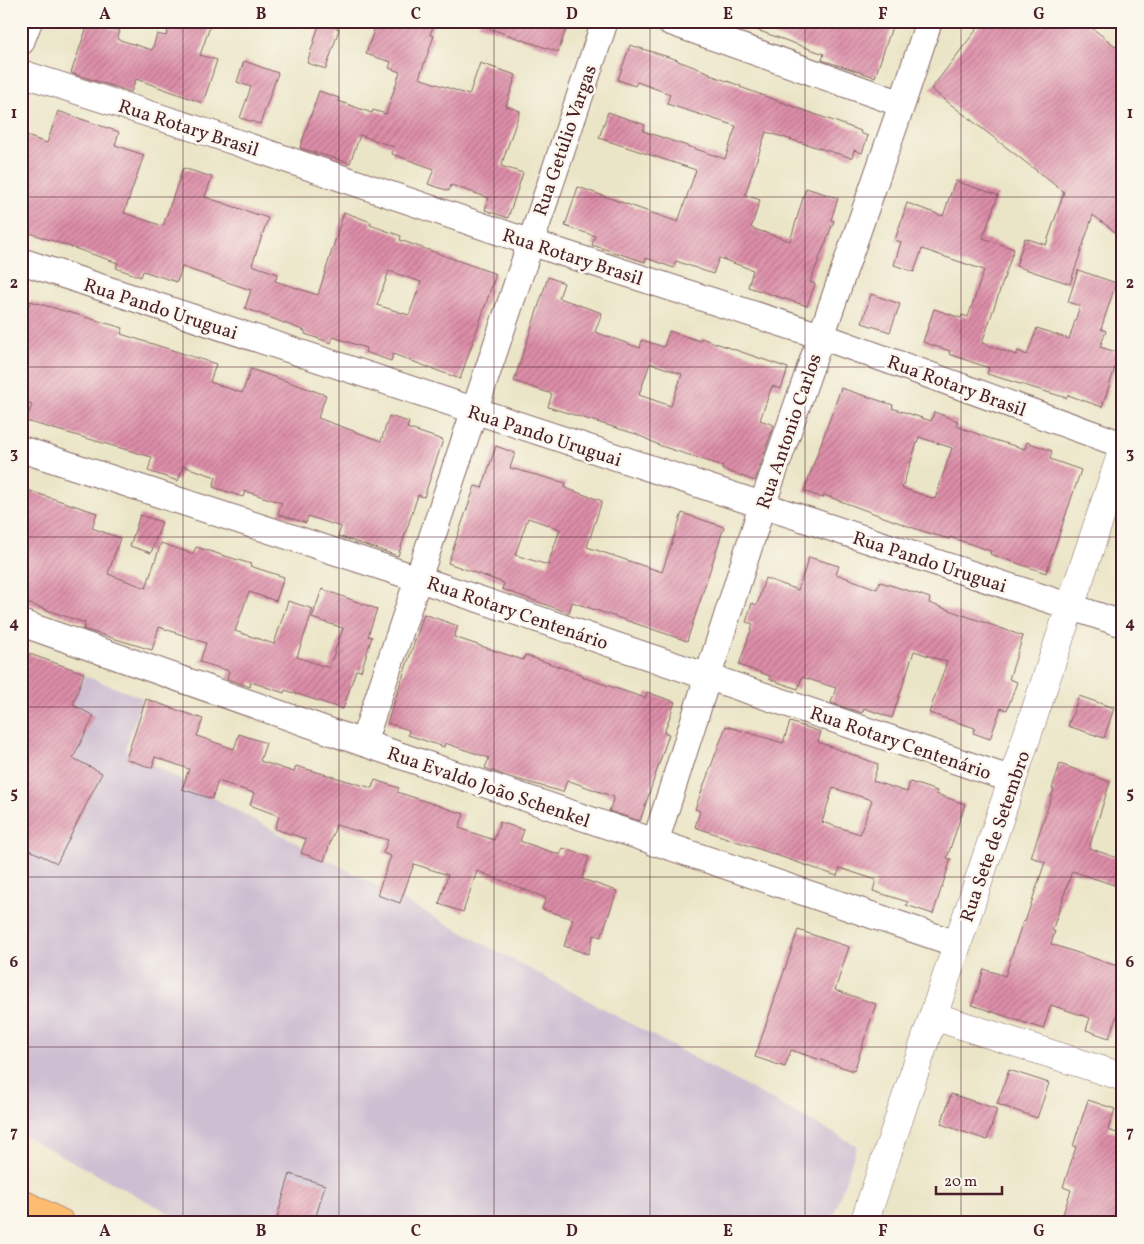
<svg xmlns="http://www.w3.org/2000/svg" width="1144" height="1244" viewBox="0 0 1144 1244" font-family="Vollkorn,serif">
<defs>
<pattern id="building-hatch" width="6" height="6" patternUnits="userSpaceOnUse" patternTransform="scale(1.25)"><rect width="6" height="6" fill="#dd8ea9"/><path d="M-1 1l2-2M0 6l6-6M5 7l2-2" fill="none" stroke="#b5738a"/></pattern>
</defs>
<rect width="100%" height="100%" fill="#fbf7ec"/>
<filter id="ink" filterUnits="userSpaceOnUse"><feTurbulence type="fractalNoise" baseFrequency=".02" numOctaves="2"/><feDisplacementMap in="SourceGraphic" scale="10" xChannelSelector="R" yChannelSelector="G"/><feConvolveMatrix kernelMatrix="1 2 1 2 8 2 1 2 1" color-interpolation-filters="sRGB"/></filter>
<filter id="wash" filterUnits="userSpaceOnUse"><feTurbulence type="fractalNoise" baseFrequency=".0096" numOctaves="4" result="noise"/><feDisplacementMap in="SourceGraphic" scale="20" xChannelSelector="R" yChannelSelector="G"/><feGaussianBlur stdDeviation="1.12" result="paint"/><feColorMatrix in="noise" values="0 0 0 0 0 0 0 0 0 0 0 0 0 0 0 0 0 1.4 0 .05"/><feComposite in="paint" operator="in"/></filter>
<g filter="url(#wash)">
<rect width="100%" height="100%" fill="#ebe5c7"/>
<path fill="#cebed1" d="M21,665L75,696L85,676L142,698L125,750L857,1146L831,1223H188L21,1134Z"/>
<g id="blocks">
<path fill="url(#building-hatch)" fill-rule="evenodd" d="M89,21L120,31L117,39L152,50L157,34L166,36L171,21H212L200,55L217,60L203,103L136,79L131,92L71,73Z
M377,21H435L430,35L434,36L419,78L469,95L480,63L516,75L506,106L520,111L501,166L523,173L508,218L485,210L489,198L451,185L449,191L428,184L434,169L392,154L394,147L360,135L350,163L300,148L319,91L339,98L338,101L372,113L373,110L386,114L400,72L389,68L391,62L366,54Z
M480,21H569L558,52L479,25Z
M741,21H894L875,77L822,60L824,54L740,24Z
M983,21H1083L1123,52V238L1093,215L1070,284L1016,266L1025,238L1046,245L1064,192L931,89Z
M320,22L339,29L326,69L307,63Z
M630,45L678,60V61L710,73V75L741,86L740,87L861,131L860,133L868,136L862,153L854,150L852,158L766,132L745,195L760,200L751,228L790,241L806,188L838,198L831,220L834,221L810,282L815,284L807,306L748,287L753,270L719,258L713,274L676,261L674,268L646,258L645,262L592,245L595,236L565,226L578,187L678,222L696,170L599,138L608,112L645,125L643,131L725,159L736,126L667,104L670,94L637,82L635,86L618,80Z
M244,61L278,73L260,124L240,118L251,87L237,82Z
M58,111L119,132L115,145L144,155L124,213L163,226L183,168L212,177L205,197L268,218L252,265L278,274L275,281L318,295L344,212L371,222L370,225L401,236L400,240L496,274L460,379L393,354L391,361L365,352L366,348L333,337L331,343L305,334V331L245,308L251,290L182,267L177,282L143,271L141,277L116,268L118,263L21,230V134L47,143ZM389,271L421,282L409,315L377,305Z
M955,181L998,195L983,238L1014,249L982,343L1016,355L1018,351L1027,355L1037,328L1069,339L1080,306L1068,302L1078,270L1116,283L1101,329L1106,331L1100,347L1120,353L1102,407L1068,395L1067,398L987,374L989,368L949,354L950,351L923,342L934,309L961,318L962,315L968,317L984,270L922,249L914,272L894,265L901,242L895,240L907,203L943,216Z
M548,277L564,283L559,298L602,313L595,332L640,348L642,340L664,347L669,331L700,341L701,338L788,368L781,389L772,386L760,420L774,425L755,481L722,469L723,466L661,446L636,434L548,407L552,394L514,381ZM650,363L682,374L671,406L639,395Z
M871,294L900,304L890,332L862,323Z
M30,301L123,328L121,334L216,364L210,382L242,393L251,369L326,395L318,418L381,441L389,416L409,422L407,428L443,440L424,497L418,495L398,556L338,536L341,527L308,516L306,523L278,514L282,503L245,491L243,497L213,487L216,477L183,466L178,481L148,471L152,457L26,421L32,404L21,401V303L29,305Z
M841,388L893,405L892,408L931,421L934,412L958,421L956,426L991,439L1025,449L1027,442L1052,451L1050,459L1081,470L1046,573L990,554L991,551L950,537L949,539L919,530L824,495L823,498L804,491ZM919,437L952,448L935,499L902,488Z
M496,446L515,453L510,468L566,483L565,488L602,501L587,547L662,572L682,513L724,527L687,641L572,602L569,613L502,589L504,583L448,563L475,486L482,488ZM528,518L560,529L548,565L515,555Z
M21,488L97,513L92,528L120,538L108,574L146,588L161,543L193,554L196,547L251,564L250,566L284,577L276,601L249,592L235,631L274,644L288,601L313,609L297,657L329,668L343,628L312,618L322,589L377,609L368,636L372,637L361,671L356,670L343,709L285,690L284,693L251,682L250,687L227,679L229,671L200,662L206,643L159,627L152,650L83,629L85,623L21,601Z
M140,515L162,522L151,553L130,546Z
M809,557L839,566L836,574L877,589L880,582L903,589L930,598L929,603L1023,636L1009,679L1017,682L1007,710L1001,708L990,739L973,733L975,728L929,713L947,662L914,651L892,718L864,708L862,713L831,703L836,688L802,677L798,689L769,679L770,676L739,665L753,624L746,622L752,603L757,605L765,578L798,590Z
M424,614L458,626L454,637L523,660L525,655L583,675L582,677L645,698L647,692L675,702L664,733L669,734L640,821L609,811L614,797L567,780L563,792L509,777L485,768L489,758L445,743L444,747L408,735L409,730L387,723Z
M21,651L84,673L73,705L94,716L73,758L102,773L57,863L21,846Z
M1079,696L1114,708L1104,738L1068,726Z
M146,699L203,719L197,736L234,749L239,734L266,743L260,761L294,772L296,766L372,788L375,780L399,788L397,792L464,814L459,828L494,840L500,822L524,830L520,841L560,855L563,848L589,857L582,879L617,891L601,937L594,935L588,954L564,946L573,919L542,909L546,898L477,871L463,912L439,904L448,875L414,864L400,903L377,895L391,856L383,853L388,840L336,825L324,861L301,853L306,839L275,829L279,816L250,805L254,793L218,781L212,799L182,789L189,769L155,757L152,768L126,759Z
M790,722L821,732L818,742L878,764L873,781L907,792L910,782L937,791L936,794L965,804L947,858L951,859L933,914L906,905L908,902L873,891L876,880L840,868L837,876L695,827L700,811L695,809L726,726L783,743ZM833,788L872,800L860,834L822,822Z
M1060,764L1110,782L1089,848L1123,860V888L1072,871L1052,931H1055L1051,944L1123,968V998L1109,1038L1086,1030L1090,1018L1051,1005L1043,1029L972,1005L984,969L1005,976L1023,921L1025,922L1045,862L1031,857L1054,789H1052Z
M798,930L849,947L835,990L876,1004L854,1071L791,1050L785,1067L755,1057Z
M1009,1070L1049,1083L1037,1118L997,1104Z
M951,1094L997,1109L987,1140L941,1124Z
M1088,1100L1115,1109L1108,1130L1123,1135V1223H1060L1071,1190L1063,1187L1076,1147L1073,1146Z
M290,1174L325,1185L314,1223H295L277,1217Z"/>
</g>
</g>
<g filter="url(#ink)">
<use href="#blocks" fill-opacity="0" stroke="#826462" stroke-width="1"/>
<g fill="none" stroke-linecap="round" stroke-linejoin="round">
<g stroke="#826462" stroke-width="28">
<path id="minor" d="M668,21L902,104
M21,42L29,21
M21,73L209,133L529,242L821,336L1123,445
M21,261L1123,624
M21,449L419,579L1013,780
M21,623L363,743L957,944
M363,743L605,21
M655,843L762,506L902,104L929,21"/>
</g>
<g stroke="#826462" stroke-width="29">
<path id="tertiary" d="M933,1016L1123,1077
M864,1223L1123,449"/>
</g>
<g stroke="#826462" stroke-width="29">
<path id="trunk" d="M21,1203L61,1223"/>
</g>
<use href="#minor" stroke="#fff" stroke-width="26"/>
<use href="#tertiary" stroke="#fff" stroke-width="28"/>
<use href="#trunk" stroke="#fdbc6f" stroke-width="28"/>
</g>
</g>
<path fill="none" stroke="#4a1f2b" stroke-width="1" stroke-opacity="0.55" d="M183,21V1223M339,21V1223M494,21V1223M650,21V1223M805,21V1223M961,21V1223M21,197H1123M21,367H1123M21,537H1123M21,707H1123M21,877H1123M21,1047H1123"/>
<g text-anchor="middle" stroke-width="5" stroke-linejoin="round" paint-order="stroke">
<g font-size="19" fill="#4a1f2b" stroke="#fbf7ec">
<text transform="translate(189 127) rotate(18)" y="7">Rua Rotary Brasil</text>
<text transform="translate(564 140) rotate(-71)" y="7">Rua Getúlio Vargas</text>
<text transform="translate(573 256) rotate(18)" y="7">Rua Rotary Brasil</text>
<text transform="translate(161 308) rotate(18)" y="7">Rua Pando Uruguai</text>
<text transform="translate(957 385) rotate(20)" y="7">Rua Rotary Brasil</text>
<text transform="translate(788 431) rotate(-71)" y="7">Rua Antonio Carlos</text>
<text transform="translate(545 435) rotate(18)" y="7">Rua Pando Uruguai</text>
<text transform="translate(930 561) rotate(18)" y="7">Rua Pando Uruguai</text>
<text transform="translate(518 612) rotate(19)" y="7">Rua Rotary Centenário</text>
<text transform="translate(901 742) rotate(19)" y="7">Rua Rotary Centenário</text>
<text transform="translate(489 786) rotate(19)" y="7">Rua Evaldo João Schenkel</text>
<text transform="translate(994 836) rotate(-71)" y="7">Rua Sete de Setembro</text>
</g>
</g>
<rect width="1144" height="1244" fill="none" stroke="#fbf7ec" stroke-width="55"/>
<path d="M936 1186v8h66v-8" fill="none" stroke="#4a1f2b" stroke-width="2.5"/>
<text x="944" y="1186" font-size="15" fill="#4a1f2b" stroke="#fbf7ec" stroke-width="4" paint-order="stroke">20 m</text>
<rect x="28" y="28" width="1088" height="1188" fill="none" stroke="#4a1f2b" stroke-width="2"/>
<g font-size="16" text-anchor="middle" font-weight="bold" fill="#4a1f2b">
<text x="105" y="19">A</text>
<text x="261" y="19">B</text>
<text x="416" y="19">C</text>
<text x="572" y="19">D</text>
<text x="728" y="19">E</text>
<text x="883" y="19">F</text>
<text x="1039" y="19">G</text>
<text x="14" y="118">1</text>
<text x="1130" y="118">1</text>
<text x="14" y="288">2</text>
<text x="1130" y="288">2</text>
<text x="14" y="458">3</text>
<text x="1130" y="458">3</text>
<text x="14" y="628">4</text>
<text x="1130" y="628">4</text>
<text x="14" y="798">5</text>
<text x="1130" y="798">5</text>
<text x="14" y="967">6</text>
<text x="1130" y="967">6</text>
<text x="14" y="1137">7</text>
<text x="1130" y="1137">7</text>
<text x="105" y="1236">A</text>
<text x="261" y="1236">B</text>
<text x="416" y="1236">C</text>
<text x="572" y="1236">D</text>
<text x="728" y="1236">E</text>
<text x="883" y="1236">F</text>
<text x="1039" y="1236">G</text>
</g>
</svg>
